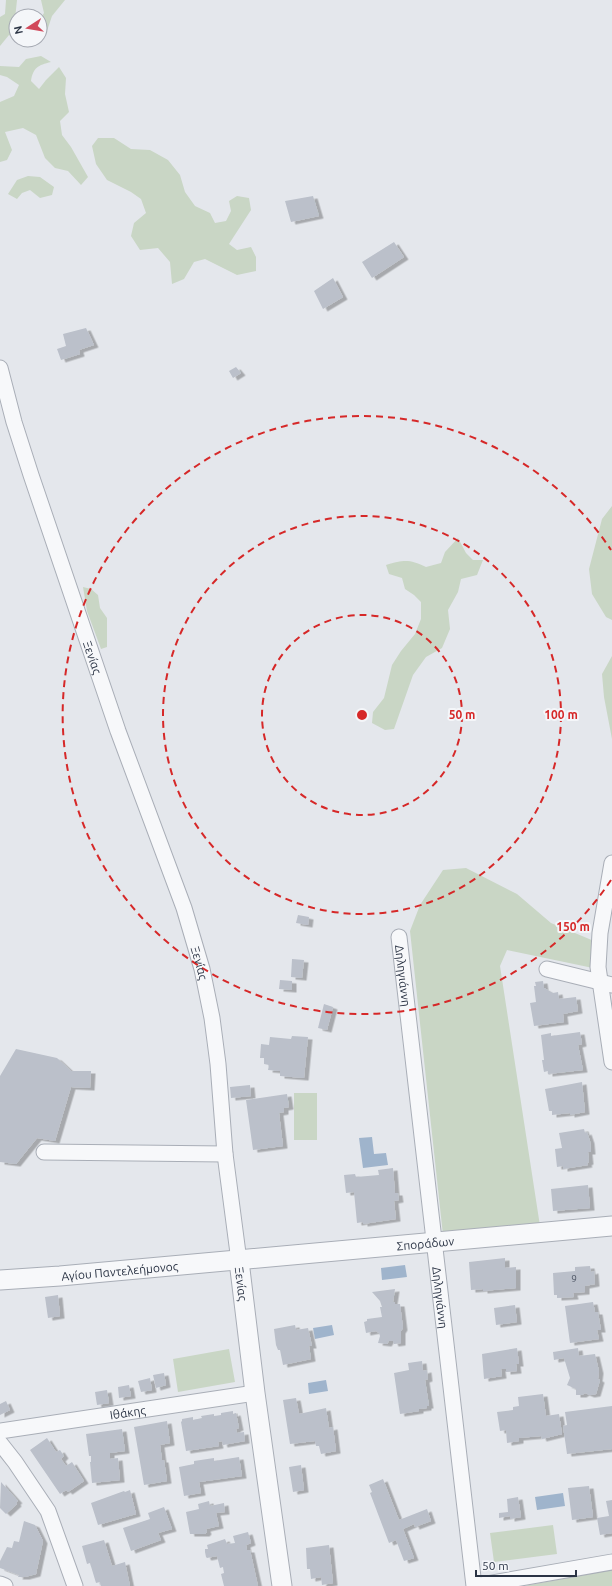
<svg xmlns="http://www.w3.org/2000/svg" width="612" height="1586" font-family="Ubuntu,sans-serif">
  <defs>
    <filter id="shadow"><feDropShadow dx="4.5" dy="2.5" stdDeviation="0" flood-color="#0004"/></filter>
  </defs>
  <rect width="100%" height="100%" fill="#e4e7ec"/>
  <path fill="#c9d6c5" d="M 6,0 L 17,0 L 15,19 L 16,40 L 29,40 L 18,42 L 9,35 L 0,46 L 0,17 L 5,14 Z
    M 41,0 L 65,0 L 52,16 L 47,31 L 40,36 L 40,19 L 44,13 Z
    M 41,56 L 51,62 C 38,65 33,68 31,81 L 39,89 L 46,80 L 59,67 L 66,78 L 65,94 L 69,112 L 60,121 L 62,135 L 71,147 L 88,177 L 81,185 L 68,171 L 55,168 L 45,158 L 36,135 L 23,128 L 5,132 L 12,150 L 7,160 L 0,162 L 0,102 L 14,96 L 19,85 L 7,77 L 0,75 L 0,66 L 19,67 L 26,59 Z
    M 98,138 L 114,138 L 131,149 L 150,150 L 168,160 L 180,175 L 185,192 L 195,206 L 210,213 L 215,223 L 226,221 L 231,211 L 229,201 L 237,196 L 249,198 L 251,210 L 229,244 L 237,250 L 251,247 L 256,257 L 256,271 L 237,275 L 205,259 L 194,262 L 184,279 L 172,284 L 170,262 L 158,248 L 140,250 L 131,236 L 134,223 L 146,213 L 141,199 L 131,192 L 107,180 L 96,164 L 92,146 Z
    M 28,176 L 40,177 L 54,187 L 52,195 L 40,198 L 30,190 L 22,193 L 17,199 L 8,194 L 17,180 Z
    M 612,506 L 612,620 L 606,617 L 592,594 L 589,569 L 602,519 Z
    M 458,538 L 466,553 L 473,560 L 483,560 L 477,575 L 461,579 L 458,592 L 448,610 L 450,629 L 442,648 L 426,657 L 413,675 L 394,729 L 385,730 L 372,723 L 373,712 L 384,698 L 392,665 L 401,651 L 415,634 L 421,619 L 421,602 L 414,595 L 405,589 L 402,578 L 389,574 L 386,565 C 404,560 409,559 426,567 L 441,563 L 445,552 Z
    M 83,587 L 91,589 L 98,595 L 100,608 L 107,618 L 107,647 L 101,649 L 87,611 Z
    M 612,656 L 612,739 L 604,697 L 602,674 Z
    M 466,868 L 517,894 L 551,923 L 594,941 L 593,968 L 507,950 L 500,966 L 540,1226 L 443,1235 L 410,931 L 420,905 L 443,870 Z
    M 294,1093 L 317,1093 L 317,1140 L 294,1140 Z
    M 229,1349 L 235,1382 L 178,1392 L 173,1359 Z
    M 553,1525 L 557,1554 L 494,1562 L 490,1533 Z
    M 612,1570 L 612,1586 L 525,1586 L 529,1585 Z"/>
  <path fill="#9fb4cc" d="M 372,1137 L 374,1154 L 386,1153 L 388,1165 L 363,1168 L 359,1138 Z
    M 405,1265 L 407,1277 L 382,1280 L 381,1268 Z
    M 332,1325 L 334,1335 L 315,1339 L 313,1328 Z
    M 326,1380 L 328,1391 L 309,1394 L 308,1383 Z
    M 563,1493 L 565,1506 L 537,1510 L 535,1497 Z"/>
  <path fill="#bbc0ca" filter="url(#shadow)" d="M 313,196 L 319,216 L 291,222 L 285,201 Z
    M 394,242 L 404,257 L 372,278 L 362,262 Z
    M 333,278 L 343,297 L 323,309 L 314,291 Z
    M 86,328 L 94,345 L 79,350 L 80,354 L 61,360 L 57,349 L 66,346 L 63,334 Z
    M 236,367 L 241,373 L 233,378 L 229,371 Z
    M 298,915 L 309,917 L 308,925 L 296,923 Z
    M 292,959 L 304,960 L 302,978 L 291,977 Z
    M 280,980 L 292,981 L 292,990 L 279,989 Z
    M 543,981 L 544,988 L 553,993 L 558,992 L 559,999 L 576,997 L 578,1011 L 563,1014 L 564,1022 L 534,1026 L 530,1003 L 536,1002 L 534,986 L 536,986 L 535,982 Z
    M 324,1004 L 333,1007 L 327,1030 L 318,1028 Z
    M 580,1032 L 582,1044 L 578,1045 L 583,1070 L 548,1074 L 548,1071 L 544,1072 L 542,1060 L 544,1060 L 541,1035 L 551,1033 L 551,1036 Z
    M 292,1036 L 308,1037 L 304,1078 L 280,1076 L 280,1071 L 268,1070 L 269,1065 L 264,1064 L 264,1058 L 260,1058 L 261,1044 L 269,1045 L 270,1037 L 291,1039 Z
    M 16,1049 L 57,1058 L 71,1071 L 91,1071 L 90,1088 L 71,1087 L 55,1141 L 37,1138 L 16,1164 L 0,1162 L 0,1076 Z
    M 582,1082 L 585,1112 L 570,1115 L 570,1113 L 552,1115 L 552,1111 L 549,1111 L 545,1089 Z
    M 250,1085 L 251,1096 L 231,1098 L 230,1087 Z
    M 287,1094 L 289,1107 L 284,1108 L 284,1112 L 279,1113 L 283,1146 L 253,1150 L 246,1100 Z
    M 584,1129 L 585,1133 L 587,1132 L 590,1141 L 591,1152 L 588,1152 L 589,1162 L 587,1163 L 588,1165 L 563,1169 L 563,1166 L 557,1167 L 555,1149 L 562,1148 L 559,1133 Z
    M 393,1168 L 395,1193 L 398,1193 L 399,1200 L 394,1201 L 396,1219 L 363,1224 L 363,1222 L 357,1223 L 354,1192 L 346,1193 L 344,1175 L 355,1174 L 356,1177 L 379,1175 L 378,1170 Z
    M 588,1185 L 590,1208 L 553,1211 L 551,1189 Z
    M 505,1258 L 505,1268 L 516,1267 L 516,1288 L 483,1291 L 483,1289 L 471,1290 L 469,1262 Z
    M 590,1266 L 591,1272 L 594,1271 L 595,1284 L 585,1286 L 585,1292 L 573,1293 L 574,1297 L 557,1298 L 557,1295 L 554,1295 L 553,1273 L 575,1271 L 575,1267 Z
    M 395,1289 L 393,1302 L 395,1302 L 395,1304 L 400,1304 L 403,1328 L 401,1331 L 401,1343 L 394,1344 L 393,1341 L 389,1341 L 387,1344 L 378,1343 L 380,1336 L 379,1333 L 376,1331 L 366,1333 L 364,1322 L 367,1321 L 367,1319 L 382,1317 L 380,1307 L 382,1307 L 380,1301 L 372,1292 Z
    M 58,1295 L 60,1316 L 48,1318 L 45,1297 Z
    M 593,1302 L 595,1312 L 598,1312 L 601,1330 L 597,1330 L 599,1339 L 570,1343 L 565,1306 Z
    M 515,1305 L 517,1322 L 496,1325 L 494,1308 Z
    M 295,1325 L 296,1330 L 308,1328 L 312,1346 L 309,1346 L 311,1359 L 283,1365 L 280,1350 L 278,1350 L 276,1345 L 274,1329 Z
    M 517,1348 L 519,1364 L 516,1364 L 517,1371 L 506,1372 L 506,1369 L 501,1369 L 502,1376 L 484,1379 L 482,1354 Z
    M 578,1348 L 579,1356 L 595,1354 L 599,1371 L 598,1379 L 600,1380 L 596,1394 L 590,1395 L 585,1393 L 582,1395 L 576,1395 L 576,1389 L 567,1385 L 570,1378 L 564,1358 L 554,1360 L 553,1352 Z
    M 422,1361 L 423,1371 L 427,1370 L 428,1379 L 425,1380 L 429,1406 L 427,1406 L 427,1408 L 419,1409 L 419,1411 L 400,1414 L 394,1373 L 409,1370 L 408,1363 Z
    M 164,1373 L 166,1385 L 156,1388 L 153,1375 Z
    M 150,1378 L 152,1390 L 141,1392 L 138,1381 Z
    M 129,1385 L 131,1396 L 119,1398 L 118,1387 Z
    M 107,1390 L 109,1403 L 97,1405 L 95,1392 Z
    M 543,1394 L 546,1416 L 559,1414 L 562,1434 L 542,1439 L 541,1436 L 519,1438 L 519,1441 L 507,1443 L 506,1430 L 500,1431 L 497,1412 L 513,1410 L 513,1407 L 519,1406 L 518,1397 Z
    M 296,1398 L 299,1414 L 326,1408 L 329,1428 L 333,1427 L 336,1451 L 321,1454 L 319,1446 L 316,1446 L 315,1441 L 290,1444 L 283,1400 Z
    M 6,1401 L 10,1410 L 0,1415 L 0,1404 Z
    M 612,1406 L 612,1449 L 567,1454 L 563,1426 L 567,1425 L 565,1412 Z
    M 233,1411 L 233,1414 L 236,1413 L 239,1428 L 236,1429 L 237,1433 L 244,1432 L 245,1441 L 223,1445 L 222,1441 L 218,1442 L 219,1446 L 186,1451 L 181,1422 L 182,1421 L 182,1419 L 193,1417 L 193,1420 L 202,1418 L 201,1416 L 214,1414 L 214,1416 L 221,1415 L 221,1413 Z
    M 167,1421 L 170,1443 L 160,1445 L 162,1460 L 164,1460 L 167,1481 L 144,1485 L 134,1427 Z
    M 122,1429 L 125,1451 L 110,1453 L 110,1459 L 118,1458 L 120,1480 L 92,1483 L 90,1462 L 91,1462 L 91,1456 L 89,1456 L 86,1434 Z
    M 47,1438 L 56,1452 L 60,1450 L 64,1456 L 61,1459 L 66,1466 L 72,1462 L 84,1481 L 68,1492 L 66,1490 L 60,1494 L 30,1450 Z
    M 239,1457 L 242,1476 L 199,1482 L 201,1493 L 184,1496 L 179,1467 L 194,1464 L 194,1461 L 214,1458 L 214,1461 Z
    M 301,1465 L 304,1490 L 293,1492 L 289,1467 Z
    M 383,1479 L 399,1520 L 427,1509 L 431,1521 L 415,1527 L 414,1524 L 403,1529 L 414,1558 L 404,1561 L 396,1540 L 389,1543 L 370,1493 L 372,1492 L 369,1485 Z
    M 1,1482 L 18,1501 L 16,1502 L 17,1504 L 6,1514 L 0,1508 Z
    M 589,1486 L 593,1517 L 572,1520 L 568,1488 Z
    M 130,1490 L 136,1514 L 98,1525 L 91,1503 L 124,1491 L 125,1492 Z
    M 518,1497 L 521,1517 L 510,1519 L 510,1516 L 499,1518 L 499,1513 L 508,1512 L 507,1499 Z
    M 612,1500 L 612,1533 L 600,1535 L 597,1518 L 609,1516 L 606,1501 Z
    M 209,1501 L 210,1506 L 224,1503 L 225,1512 L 216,1513 L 219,1526 L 206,1529 L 207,1532 L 205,1534 L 190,1534 L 186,1512 L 199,1509 L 198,1504 Z
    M 164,1507 L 172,1529 L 158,1533 L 161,1540 L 131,1551 L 123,1528 L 150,1519 L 148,1513 Z
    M 24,1521 L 35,1525 L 43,1541 L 36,1574 L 25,1577 L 18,1577 L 19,1575 L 0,1568 L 0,1561 L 7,1547 L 12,1548 L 14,1541 L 19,1542 Z
    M 248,1532 L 251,1543 L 246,1545 L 247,1550 L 250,1550 L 258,1586 L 224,1586 L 221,1574 L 224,1573 L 223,1567 L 220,1568 L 217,1556 L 207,1558 L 206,1557 L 205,1552 L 205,1549 L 208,1549 L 207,1545 L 225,1539 L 227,1544 L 235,1543 L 233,1536 Z
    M 104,1540 L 112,1566 L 125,1562 L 130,1586 L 101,1586 L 100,1582 L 96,1583 L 90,1563 L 87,1564 L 82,1546 Z
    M 329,1545 L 333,1583 L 322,1585 L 321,1577 L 311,1579 L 310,1569 L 307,1569 L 306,1548 Z"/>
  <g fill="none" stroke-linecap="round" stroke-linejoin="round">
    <g stroke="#a9aeb7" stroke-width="17">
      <g id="minor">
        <path id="s1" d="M 0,368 L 14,422 L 31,475 L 118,731 L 184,908 L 202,969 L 212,1018 L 218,1064 L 225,1154 L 239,1261"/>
        <path d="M 612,863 L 600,933 L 598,967 L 612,1062"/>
        <path id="s2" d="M 399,937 L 474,1586"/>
        <path d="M 547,969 L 612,985"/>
        <path d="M 44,1152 L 225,1154"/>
        <path id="s3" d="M 0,1431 L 255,1393"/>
        <path d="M 0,1443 L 15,1462 L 48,1511 L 75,1586"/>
        <path d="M 0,1584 L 5,1586"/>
        <path d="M 475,1586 L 612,1562"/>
      </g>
    </g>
    <g stroke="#a9aeb7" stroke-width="21">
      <g id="tertiary">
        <path id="s4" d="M 239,1261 L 255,1393 L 282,1586"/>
        <path id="s5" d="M 0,1280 L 60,1276 L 612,1226"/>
      </g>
    </g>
    <use href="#minor" stroke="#f7f8fa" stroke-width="15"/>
    <use href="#tertiary" stroke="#f7f8fa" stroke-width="19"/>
  </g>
  <g fill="none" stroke="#d62828" stroke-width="2" stroke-dasharray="7 5">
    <circle cx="362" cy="715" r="100"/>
    <circle cx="362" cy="715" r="199"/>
    <path d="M611 880A299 299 0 1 1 611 550"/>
  </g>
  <g text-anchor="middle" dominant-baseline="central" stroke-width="4" stroke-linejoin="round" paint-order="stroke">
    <g font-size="10" fill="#4f5766">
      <text x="574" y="1278">9</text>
    </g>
    <g font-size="12" fill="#2b3445" stroke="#f4f6f9">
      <text stroke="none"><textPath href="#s1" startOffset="304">Ξενίας</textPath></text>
      <text stroke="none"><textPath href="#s1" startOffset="628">Ξενίας</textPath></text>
      <text stroke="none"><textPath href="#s2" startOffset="39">Δηληγιάννη</textPath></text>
      <text stroke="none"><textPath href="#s5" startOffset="427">Σποράδων</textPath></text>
      <text stroke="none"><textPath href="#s5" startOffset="120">Αγίου Παντελεήμονος</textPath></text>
      <text stroke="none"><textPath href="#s4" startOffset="23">Ξενίας</textPath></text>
      <text stroke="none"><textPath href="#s2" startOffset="363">Δηληγιάννη</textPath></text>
      <text stroke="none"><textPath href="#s3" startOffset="129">Ιθάκης</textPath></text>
    </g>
  </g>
  <circle cx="362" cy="715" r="6" fill="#d62828" stroke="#f4f6f9" stroke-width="2"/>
  <g font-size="12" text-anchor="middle" font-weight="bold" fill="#d62828" stroke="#f4f6f9" stroke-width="4" stroke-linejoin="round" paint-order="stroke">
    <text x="462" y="719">50 m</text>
    <text x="561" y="719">100 m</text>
    <text x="573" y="931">150 m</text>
  </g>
  <g transform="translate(28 28) rotate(258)"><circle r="19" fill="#f4f6f9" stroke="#a4a8b1"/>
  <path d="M0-3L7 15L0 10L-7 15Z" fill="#d1495b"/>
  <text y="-6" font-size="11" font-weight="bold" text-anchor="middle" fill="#2b3445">N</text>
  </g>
  <path d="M476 1570v6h100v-6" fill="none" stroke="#2b3445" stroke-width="2"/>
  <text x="482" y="1570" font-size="12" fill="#2b3445" stroke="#f4f6f9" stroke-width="3" paint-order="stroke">50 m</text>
</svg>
